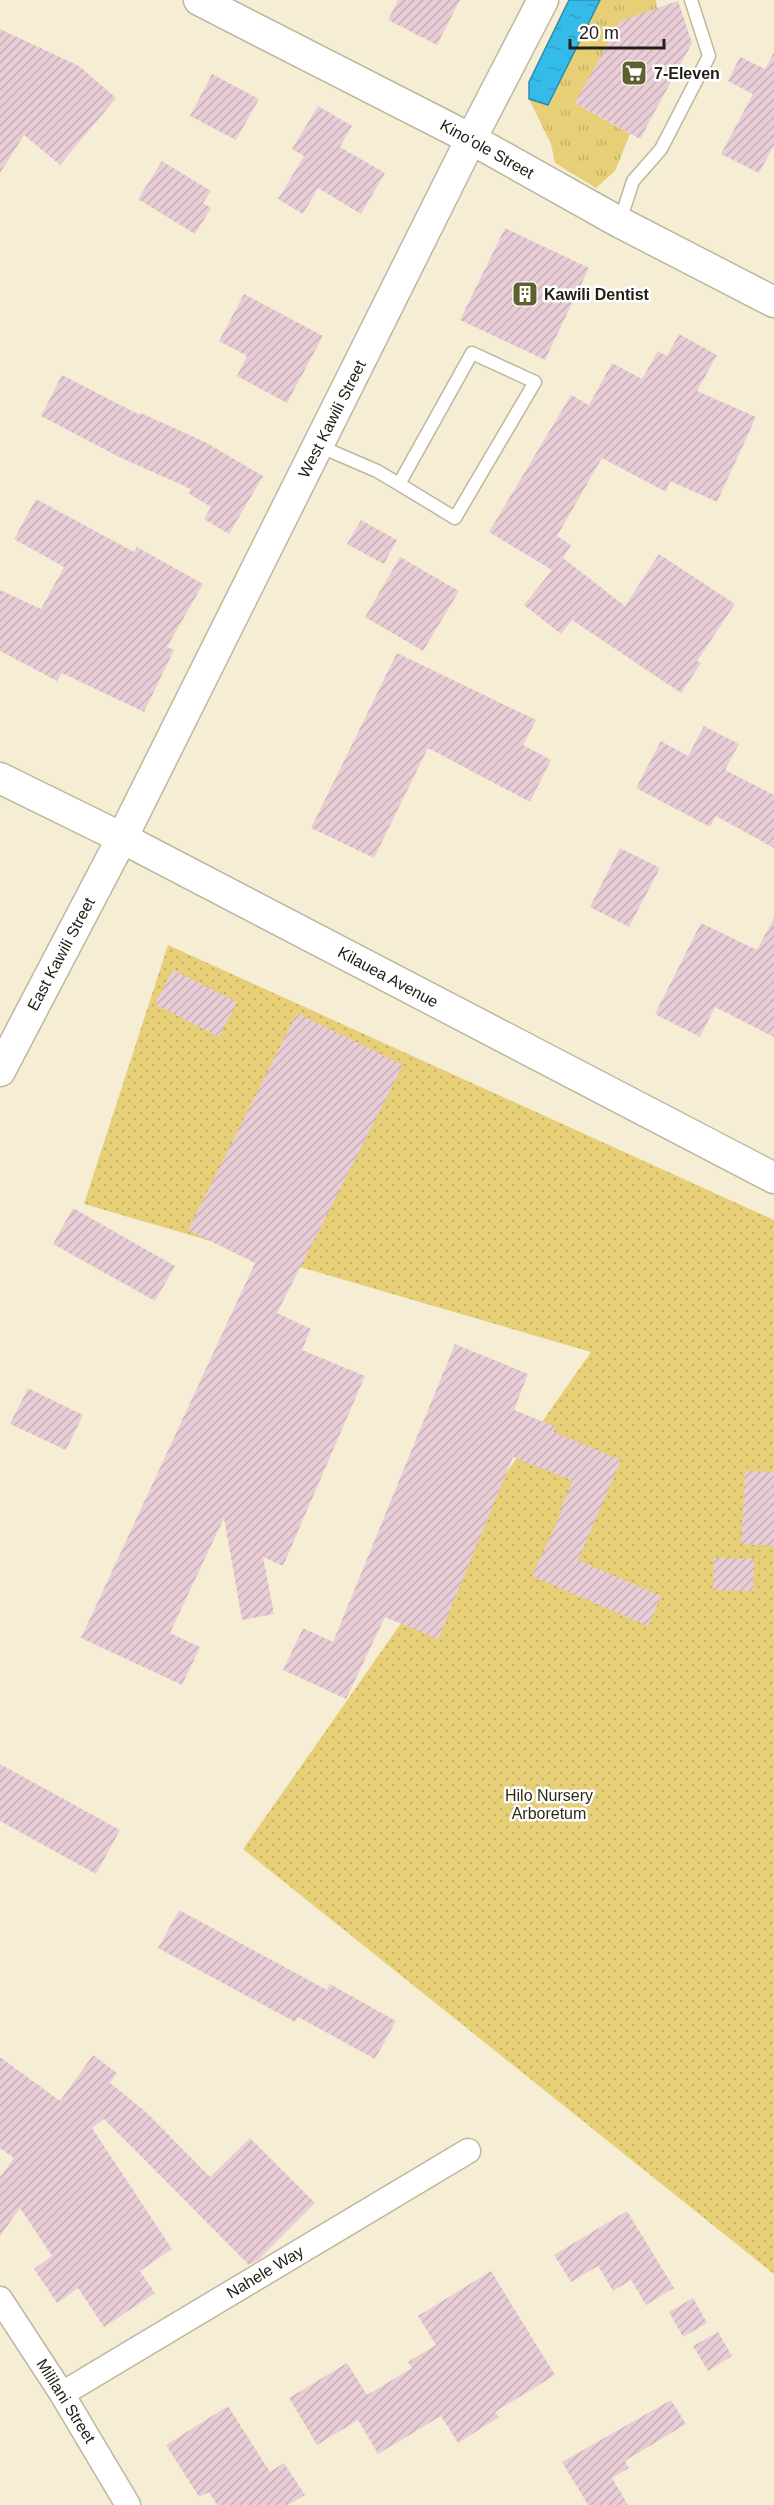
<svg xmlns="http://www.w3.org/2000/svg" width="774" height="2505" font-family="Arial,sans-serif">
  <defs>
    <pattern id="grass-tufts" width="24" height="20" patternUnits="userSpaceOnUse" patternTransform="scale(1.5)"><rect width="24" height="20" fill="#e7cf77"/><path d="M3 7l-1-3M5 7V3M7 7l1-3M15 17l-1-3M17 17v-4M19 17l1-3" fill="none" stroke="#c6b166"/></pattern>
    <pattern id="garden-dots" width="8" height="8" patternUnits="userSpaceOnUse" patternTransform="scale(1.5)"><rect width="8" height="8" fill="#e7cf77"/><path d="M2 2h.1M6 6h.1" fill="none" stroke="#c6b166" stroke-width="1.8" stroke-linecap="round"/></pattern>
    <pattern id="water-ripples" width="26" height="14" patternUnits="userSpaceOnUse" patternTransform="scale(1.5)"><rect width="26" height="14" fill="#35bbe9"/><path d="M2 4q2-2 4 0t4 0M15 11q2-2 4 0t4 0" fill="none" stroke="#2fa0c7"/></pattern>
    <pattern id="building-hatch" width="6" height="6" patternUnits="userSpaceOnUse" patternTransform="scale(1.5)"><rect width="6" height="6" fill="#e9cdd6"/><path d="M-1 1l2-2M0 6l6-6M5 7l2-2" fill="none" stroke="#c8b0b7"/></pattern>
  </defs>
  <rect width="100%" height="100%" fill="#f5eed4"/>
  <path fill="url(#grass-tufts)" d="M 600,0 L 656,0 L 657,8 L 575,103 L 630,134 L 615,171 L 596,188 L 555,163 L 551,144 L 529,99 L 549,105 Z"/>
  <path fill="url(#garden-dots)" d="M 168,945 L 774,1220 L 774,2274 L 243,1849 L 591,1352 L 84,1204 Z"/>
  <path fill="url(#water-ripples)" stroke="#2f8caa" stroke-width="1.5" d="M 569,0 L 600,0 L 548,105 L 529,99 L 529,82 Z"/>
  <path fill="url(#building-hatch)" d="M 398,0 L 460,0 L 437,45 L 388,20 Z
    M 678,1 L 692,43 L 640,139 L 575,103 L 620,21 Z
    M 0,29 L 79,66 L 116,98 L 60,165 L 24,135 L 0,173 Z
    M 774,52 L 774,145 L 759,173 L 721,154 L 753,94 L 728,81 L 740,57 L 765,69 Z
    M 212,74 L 259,99 L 236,140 L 190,116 Z
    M 318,106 L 352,126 L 340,147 L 385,173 L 361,214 L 318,188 L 303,214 L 278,199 L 304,156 L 292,149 Z
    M 162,161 L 211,191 L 203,203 L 211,208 L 195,234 L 138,199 Z
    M 505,228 L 589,268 L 545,360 L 460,320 Z
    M 244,294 L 323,336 L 287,403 L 237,376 L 247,356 L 219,341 Z
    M 679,334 L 717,355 L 697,391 L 756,417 L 717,502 L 670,481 L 666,492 L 602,458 L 557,536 L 571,545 L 563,558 L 625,606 L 659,554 L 735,604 L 697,661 L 701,663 L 681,693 L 572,620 L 561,634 L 524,605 L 552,570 L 489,532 L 571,395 L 589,405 L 612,363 L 642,379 L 658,351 L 667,356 Z
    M 62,375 L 140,415 L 141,413 L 207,443 L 263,476 L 229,534 L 204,519 L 211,507 L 188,493 L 191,489 L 121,458 L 41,416 Z
    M 36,499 L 134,552 L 137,547 L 203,584 L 167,647 L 174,650 L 144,712 L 62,673 L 57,681 L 0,651 L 0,590 L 41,609 L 64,567 L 14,539 Z
    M 361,520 L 397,540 L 384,564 L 347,544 Z
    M 400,557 L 459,591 L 423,651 L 365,617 Z
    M 397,653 L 536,720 L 523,745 L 551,760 L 530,802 L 428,748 L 374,858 L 311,828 Z
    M 704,726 L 739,744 L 725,770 L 774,795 L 774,848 L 716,816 L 710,827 L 636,788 L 661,741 L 688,756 Z
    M 620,848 L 660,868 L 629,927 L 590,907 Z
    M 774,918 L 774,1037 L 715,1007 L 700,1037 L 655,1014 L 701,923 L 757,950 Z
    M 173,970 L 237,1002 L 219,1037 L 155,1004 Z
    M 297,1013 L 403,1065 L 277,1313 L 311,1329 L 302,1350 L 365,1376 L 283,1566 L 263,1557 L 274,1614 L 242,1620 L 224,1518 L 170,1633 L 200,1647 L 182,1685 L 81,1638 L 255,1263 L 188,1230 Z
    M 73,1208 L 175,1266 L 155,1301 L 53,1244 Z
    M 455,1344 L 528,1374 L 514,1410 L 556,1427 L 554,1432 L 621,1460 L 578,1560 L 661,1596 L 648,1626 L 532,1576 L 562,1511 L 560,1510 L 573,1481 L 513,1457 L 438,1639 L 385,1617 L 346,1699 L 283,1670 L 303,1628 L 333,1642 Z
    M 28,1388 L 83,1415 L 66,1450 L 10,1424 Z
    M 745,1471 L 774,1472 L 774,1546 L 741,1544 Z
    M 714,1558 L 754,1559 L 753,1591 L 713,1590 Z
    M 0,1764 L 120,1830 L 96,1874 L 0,1821 Z
    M 179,1910 L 327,1990 L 330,1984 L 396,2021 L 375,2059 L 298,2017 L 295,2022 L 158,1948 Z
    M 93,2055 L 117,2073 L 110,2083 L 146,2112 L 210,2177 L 250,2138 L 315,2203 L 258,2260 L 249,2265 L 104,2119 L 92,2128 L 172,2249 L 140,2271 L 155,2293 L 104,2327 L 78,2288 L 57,2303 L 34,2269 L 52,2256 L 20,2208 L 0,2236 L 0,2177 L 14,2158 L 0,2148 L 0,2057 L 60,2101 Z
    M 627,2211 L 674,2288 L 646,2305 L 631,2280 L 613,2291 L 598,2266 L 571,2282 L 554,2255 Z
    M 491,2271 L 555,2375 L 495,2412 L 499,2417 L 458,2443 L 441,2416 L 378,2454 L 358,2420 L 317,2445 L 289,2398 L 347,2363 L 367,2395 L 412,2368 L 408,2362 L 436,2345 L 418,2316 Z
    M 693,2298 L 707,2323 L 683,2337 L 669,2312 Z
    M 718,2332 L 732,2356 L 708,2371 L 693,2346 Z
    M 671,2400 L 686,2424 L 625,2461 L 629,2468 L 612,2478 L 628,2505 L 588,2505 L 562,2462 Z
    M 228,2406 L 270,2472 L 284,2463 L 305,2495 L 288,2505 L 217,2505 L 209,2492 L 199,2497 L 166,2445 Z"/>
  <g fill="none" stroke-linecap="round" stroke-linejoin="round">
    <g stroke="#beb79f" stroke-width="15">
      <path id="service" d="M 620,221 L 633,181 L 661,149 L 709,56 L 691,0
        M 472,353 L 535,382 L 455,518 L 399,484 Z
        M 319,446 L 377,471 L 399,484"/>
    </g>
    <g stroke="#beb79f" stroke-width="27">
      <path id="minor" d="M 0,2299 L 62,2394 L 128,2505
        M 62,2394 L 468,2151"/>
    </g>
    <g stroke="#beb79f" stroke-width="33">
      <path id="tertiary" d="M 199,0 L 471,139 L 619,222 L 774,302
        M 0,778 L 122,838 L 774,1178
        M 0,1071 L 122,838 L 471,139 L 543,0"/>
    </g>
    <use href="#service" stroke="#fff" stroke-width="12"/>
    <use href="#minor" stroke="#fff" stroke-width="24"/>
    <use href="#tertiary" stroke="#fff" stroke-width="30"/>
  </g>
  <defs>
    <g id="supermarket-square" transform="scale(1.35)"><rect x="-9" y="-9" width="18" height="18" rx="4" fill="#5f602d" stroke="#fff"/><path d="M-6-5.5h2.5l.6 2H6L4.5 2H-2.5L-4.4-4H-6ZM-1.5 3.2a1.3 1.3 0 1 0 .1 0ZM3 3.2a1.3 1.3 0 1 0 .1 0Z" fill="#fff"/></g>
    <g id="building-square" transform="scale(1.35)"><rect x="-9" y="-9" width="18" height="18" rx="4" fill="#5f602d" stroke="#fff"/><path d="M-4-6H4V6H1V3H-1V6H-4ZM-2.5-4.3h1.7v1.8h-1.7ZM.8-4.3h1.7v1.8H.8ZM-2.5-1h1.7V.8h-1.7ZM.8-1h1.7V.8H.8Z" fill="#fff"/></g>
  </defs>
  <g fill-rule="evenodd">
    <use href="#supermarket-square" x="634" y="73"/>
    <use href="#building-square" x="525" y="294"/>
  </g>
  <g text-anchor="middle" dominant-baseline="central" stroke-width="5" stroke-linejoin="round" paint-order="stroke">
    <g font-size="16" font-weight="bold" fill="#222016" stroke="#fff" text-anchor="start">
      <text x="654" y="73">7-Eleven</text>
      <text x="544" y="294">Kawili Dentist</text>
    </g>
    <g font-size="16" fill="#222016" stroke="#fff">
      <text transform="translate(487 149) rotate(29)">Kinoʻole Street</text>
      <text transform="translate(332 419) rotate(-63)">West Kawili Street</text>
      <text transform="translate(61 954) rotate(-62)">East Kawili Street</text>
      <text transform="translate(388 977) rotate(28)">Kilauea Avenue</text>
      <text transform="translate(265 2272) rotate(-31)">Nahele Way</text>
      <text transform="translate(66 2401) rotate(58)">Mililani Street</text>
    </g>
    <g font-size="16" fill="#2f2a17" stroke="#fff">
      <text x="549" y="1795">Hilo Nursery<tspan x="549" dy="18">Arboretum</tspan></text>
    </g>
  </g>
  <path d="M570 39v9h94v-9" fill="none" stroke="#222016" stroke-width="3"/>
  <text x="579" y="39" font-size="18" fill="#222016" stroke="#ffffff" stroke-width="4.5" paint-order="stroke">20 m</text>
</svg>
